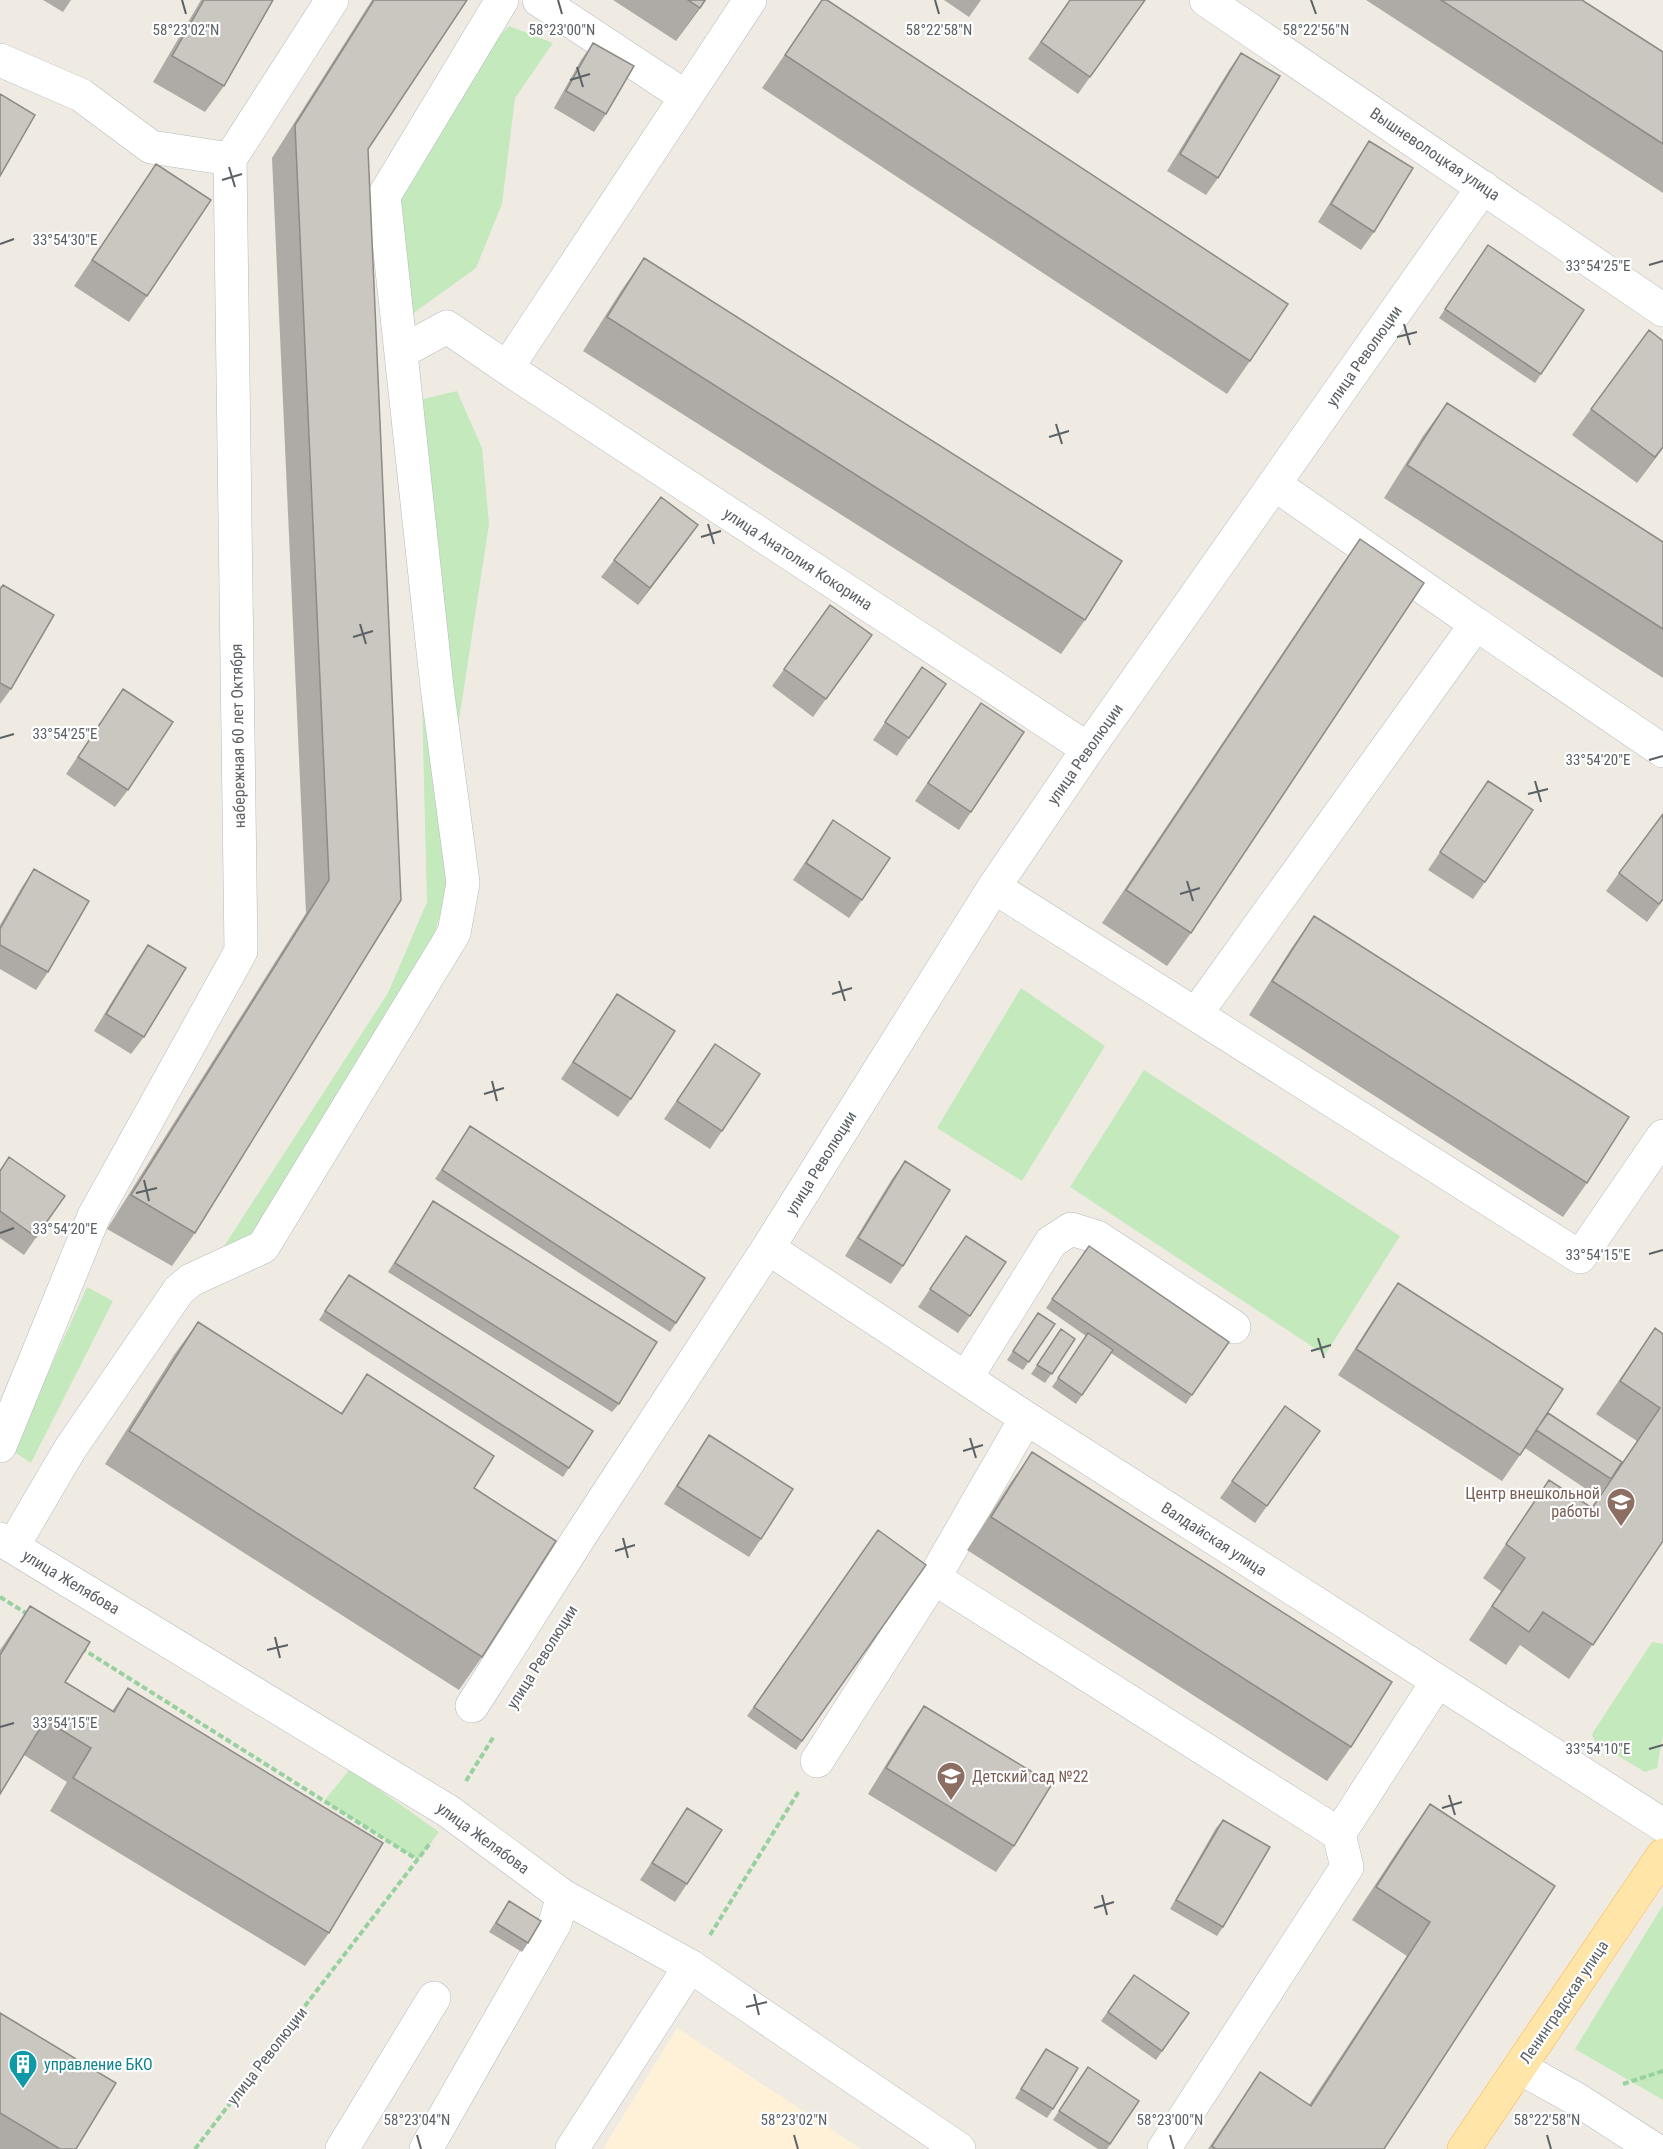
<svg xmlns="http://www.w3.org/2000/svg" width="1663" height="2149" font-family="'Roboto Condensed',sans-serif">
  <rect width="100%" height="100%" fill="#efebe3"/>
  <path fill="#fff1d8" d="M 677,2028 L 861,2149 L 603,2149 Z"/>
  <path fill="#c3e9bd" d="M 509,26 L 553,43 L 515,98 L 502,204 L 476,268 L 408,317 L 401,194 L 470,68 Z
    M 457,391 L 482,448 L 489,524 L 454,753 L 461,849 L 414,998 L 235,1268 L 219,1254 L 388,993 L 427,902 L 419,585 L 402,404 Z
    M 1021,988 L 1105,1046 L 1022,1181 L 937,1128 Z
    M 1144,1070 L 1400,1236 L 1325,1355 L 1070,1187 Z
    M 87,1287 L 113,1301 L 31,1463 L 13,1451 Z
    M 1652,1642 L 1663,1644 L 1663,1735 L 1657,1768 L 1645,1772 L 1595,1742 L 1592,1734 Z
    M 350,1769 L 439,1832 L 418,1860 L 324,1801 Z
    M 1663,1905 L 1663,2100 L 1575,2049 Z"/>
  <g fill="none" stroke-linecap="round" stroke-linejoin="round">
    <g stroke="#b6babf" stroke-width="34">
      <path id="minor" d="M 1206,0 L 1663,310
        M 0,60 L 81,95 L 151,147 L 230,159
        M 686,97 L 750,0
        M 401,352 L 447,327 L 507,368 L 686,97 L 539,0
        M 507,368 L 1088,749
        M 1274,484 L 1476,624
        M 994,887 L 1580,1257 L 1663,1136
        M 1196,1014 L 1476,624 L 1663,751
        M 768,1248 L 1026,1418 L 1663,1825
        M 966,1378 L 1051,1242 L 1071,1229 L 1097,1237 L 1234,1327
        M 0,1446 L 94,1216 L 241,951 L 230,159 L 332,0
        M 0,1539 L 448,1811 L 563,1896 L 690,1966 L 959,2149
        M 13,1546 L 70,1449 L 179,1290 L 191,1280 L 263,1247 L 454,933 L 463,883 L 437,687 L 384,196 L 502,0
        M 934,1578 L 1339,1834
        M 472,1706 L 584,1530 L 768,1248 L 994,887 L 1088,749 L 1483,187
        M 817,1761 L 934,1578 L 1026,1418
        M 1520,2068 L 1578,2100 L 1654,2149
        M 342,2149 L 434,1998
        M 426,2149 L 555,1923 L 563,1896
        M 572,2149 L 690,1966
        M 1164,2149 L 1347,1867 L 1339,1834 L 1437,1682"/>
    </g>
    <g stroke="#feb54e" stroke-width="34">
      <path id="major" d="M 1464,2149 L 1663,1855"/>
    </g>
    <path stroke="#98d0a0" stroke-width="4" stroke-dasharray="6 3" stroke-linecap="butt" d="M 0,1597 L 29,1615
      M 81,1648 L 418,1860
      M 466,1781 L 494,1736
      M 710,1935 L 799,1791
      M 1623,2084 L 1663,2071
      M 195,2149 L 431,1842"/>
    <use href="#minor" stroke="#fff" stroke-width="33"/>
    <use href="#major" stroke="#ffe5a8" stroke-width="33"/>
  </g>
  <path fill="#aeaaa5" d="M 43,0 L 71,0 L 63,12 Z
    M 201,0 L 273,0 L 224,86 L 205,112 L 153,82 Z
    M 372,0 L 467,0 L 368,149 L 401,900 L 195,1233 L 172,1266 L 107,1229 L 306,913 L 272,158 Z
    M 613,0 L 706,0 L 676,41 Z
    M 822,0 L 1250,361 L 1227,394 L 762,88 Z
    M 944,0 L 981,0 L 969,17 Z
    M 1070,0 L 1145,0 L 1078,94 L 1028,59 Z
    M 1366,0 L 1582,0 L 1663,52 L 1663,193 Z
    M 593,43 L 606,114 L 594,132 L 554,108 L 581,60 Z
    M 1241,53 L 1218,178 L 1206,195 L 1167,171 L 1229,70 Z
    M 1369,141 L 1374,232 L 1361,250 L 1318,222 L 1357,159 Z
    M 156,164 L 147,296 L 129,322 L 74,286 Z
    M 1488,245 L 1541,374 L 1535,383 L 1439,318 Z
    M 644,258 L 1085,620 L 1061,654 L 583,351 L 621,291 Z
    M 1663,341 L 1663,448 L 1637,483 L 1572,435 L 1591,409 Z
    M 1447,403 L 1663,542 L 1663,678 L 1384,498 L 1423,436 Z
    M 698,525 L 638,605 L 601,577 L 614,560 Z
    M 1360,539 L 1191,933 L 1167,966 L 1102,923 L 1336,573 Z
    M 0,588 L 11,689 L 0,704 Z
    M 830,605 L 872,635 L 813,717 L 772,686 Z
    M 922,667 L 909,738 L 897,756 L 873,740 Z
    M 123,689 L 128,790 L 115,807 L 66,774 Z
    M 981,703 L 971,812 L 959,830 L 915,801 Z
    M 1488,781 L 1485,882 L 1473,899 L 1428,870 Z
    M 833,820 L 862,900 L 849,918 L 793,880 Z
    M 34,869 L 48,972 L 36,990 L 0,969 L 0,925 L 22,887 Z
    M 1619,873 L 1663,900 L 1647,922 L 1606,891 Z
    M 1314,916 L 1587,1183 L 1563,1217 L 1249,1015 L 1291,949 Z
    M 148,945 L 144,1037 L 131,1054 L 94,1031 L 136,962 Z
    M 617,994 L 631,1099 L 618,1117 L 561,1079 Z
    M 715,1044 L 722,1131 L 710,1149 L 664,1119 Z
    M 470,1126 L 676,1323 L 670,1332 L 435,1179 Z
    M 905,1161 L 903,1266 L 891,1284 L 845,1256 L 892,1179 Z
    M 0,1171 L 65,1196 L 24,1255 L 0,1238 Z
    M 433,1201 L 619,1404 L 612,1412 L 388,1272 Z
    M 966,1236 L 970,1316 L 958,1333 L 918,1307 Z
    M 1089,1246 L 1192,1395 L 1186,1404 L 1111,1353 L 1076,1404 L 1052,1387 L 1086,1336 L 1046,1308 Z
    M 1398,1283 L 1548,1413 L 1611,1479 L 1598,1497 L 1525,1448 L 1502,1481 L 1338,1375 L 1380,1309 Z
    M 342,1284 L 569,1468 L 563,1477 L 319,1320 Z
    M 1038,1313 L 1055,1324 L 1023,1370 L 1007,1360 Z
    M 198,1322 L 341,1413 L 367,1374 L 482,1657 L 459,1690 L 105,1464 L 174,1355 Z
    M 1655,1328 L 1663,1334 L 1663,1541 L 1569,1679 L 1520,1645 L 1506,1665 L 1469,1640 L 1501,1591 L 1483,1578 L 1549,1480 L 1592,1508 L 1637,1441 L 1596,1414 Z
    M 1061,1329 L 1075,1339 L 1045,1383 L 1031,1374 Z
    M 1285,1406 L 1320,1431 L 1255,1523 L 1220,1498 Z
    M 709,1435 L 761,1539 L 749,1557 L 664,1504 Z
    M 1032,1452 L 1351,1747 L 1327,1781 L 967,1550 L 1009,1485 Z
    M 878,1530 L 926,1565 L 796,1750 L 747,1716 Z
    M 30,1606 L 65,1682 L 112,1711 L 128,1688 L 329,1933 L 305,1966 L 50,1811 L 67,1782 L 24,1755 L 0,1794 L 0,1650 Z
    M 924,1706 L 1014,1846 L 996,1872 L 868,1794 L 906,1732 Z
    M 1430,1804 L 1555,1886 L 1384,2149 L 1208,2149 L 1260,2072 L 1309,2105 L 1407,1956 L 1352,1920 L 1406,1838 Z
    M 687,1808 L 687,1884 L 675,1902 L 640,1880 L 675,1826 Z
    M 1223,1820 L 1223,1927 L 1217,1936 L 1170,1909 L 1216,1828 Z
    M 509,1901 L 528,1943 L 522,1952 L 489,1932 Z
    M 1134,1975 L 1189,2013 L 1156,2060 L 1101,2021 Z
    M 0,2013 L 76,2149 L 0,2149 Z
    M 1046,2049 L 1053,2109 L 1047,2118 L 1015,2098 Z
    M 1088,2067 L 1139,2101 L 1107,2149 L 1098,2149 L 1053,2120 Z"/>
  <path fill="#8d8b86" d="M 705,0 L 706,0 L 676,41 Z
    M 1663,447 L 1663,448 L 1637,483 Z
    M 698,525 L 686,542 L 638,605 L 650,588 Z"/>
  <path fill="#cac6c0" stroke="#8d8b86" stroke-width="1.5" d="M 204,0 L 273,0 L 224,86 L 172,56 Z
    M 374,0 L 467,0 L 368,149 L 401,900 L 195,1233 L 131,1195 L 329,880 L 295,125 Z
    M 688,0 L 705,0 L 700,8 Z
    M 822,0 L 827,0 L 1288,304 L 1250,361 L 785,55 Z
    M 1070,0 L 1145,0 L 1090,77 L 1041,42 Z
    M 1441,0 L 1582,0 L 1663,52 L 1663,144 Z
    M 593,43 L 634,66 L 606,114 L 566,91 Z
    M 1241,53 L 1280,76 L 1218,178 L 1180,154 Z
    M 0,94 L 35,115 L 0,176 Z
    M 1369,141 L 1413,168 L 1374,232 L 1331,204 Z
    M 156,164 L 211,200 L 147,296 L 92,260 Z
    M 1488,245 L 1584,310 L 1541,374 L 1445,309 Z
    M 644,258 L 1122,561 L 1085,620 L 607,317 Z
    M 1649,330 L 1663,341 L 1663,447 L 1655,457 L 1591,409 Z
    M 1447,403 L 1663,542 L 1663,629 L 1407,465 Z
    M 661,497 L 698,525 L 650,588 L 614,560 Z
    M 1360,539 L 1424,583 L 1191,933 L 1126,890 Z
    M 3,585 L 54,615 L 11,689 L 0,683 L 0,589 Z
    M 830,605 L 872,635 L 826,699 L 784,669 Z
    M 922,667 L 946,684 L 909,738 L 885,722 Z
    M 123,689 L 173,722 L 128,790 L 78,757 Z
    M 981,703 L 1024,732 L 971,812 L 928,783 Z
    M 1488,781 L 1533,810 L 1485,882 L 1440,852 Z
    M 1663,814 L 1663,899 L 1659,904 L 1619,873 Z
    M 833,820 L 890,858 L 862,900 L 806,863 Z
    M 34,869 L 89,901 L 48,972 L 0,945 L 0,929 Z
    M 1314,916 L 1629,1117 L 1587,1183 L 1272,981 Z
    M 148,945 L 186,968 L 144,1037 L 106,1014 Z
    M 617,994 L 675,1031 L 631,1099 L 573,1062 Z
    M 715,1044 L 760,1074 L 722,1131 L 677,1101 Z
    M 470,1126 L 705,1278 L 676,1323 L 442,1170 Z
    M 9,1157 L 65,1196 L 36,1237 L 0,1211 L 0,1171 Z
    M 905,1161 L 950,1190 L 903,1266 L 858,1238 Z
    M 433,1201 L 657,1342 L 619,1404 L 395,1263 Z
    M 966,1236 L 1006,1262 L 970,1316 L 930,1289 Z
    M 1089,1246 L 1229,1342 L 1192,1395 L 1052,1299 Z
    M 349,1275 L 593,1431 L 569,1468 L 325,1311 Z
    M 1398,1283 L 1563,1389 L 1520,1455 L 1356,1349 Z
    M 1038,1313 L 1055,1324 L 1029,1362 L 1013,1351 Z
    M 198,1322 L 342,1414 L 367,1374 L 494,1456 L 474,1488 L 556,1541 L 482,1657 L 129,1431 Z
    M 1655,1328 L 1663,1334 L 1663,1541 L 1593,1645 L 1543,1612 L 1529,1632 L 1492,1606 L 1525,1558 L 1506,1544 L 1549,1480 L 1592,1508 L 1660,1408 L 1620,1381 Z
    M 1061,1329 L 1075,1339 L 1052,1374 L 1037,1365 Z
    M 1088,1333 L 1113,1350 L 1082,1395 L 1058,1378 Z
    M 1285,1406 L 1320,1431 L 1267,1506 L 1232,1481 Z
    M 1548,1413 L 1622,1462 L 1611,1479 L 1536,1430 Z
    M 709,1435 L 793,1489 L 761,1539 L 677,1486 Z
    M 1032,1452 L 1392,1682 L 1351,1747 L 991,1517 Z
    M 878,1530 L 926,1565 L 802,1741 L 754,1707 Z
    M 30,1606 L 90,1642 L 65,1682 L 114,1712 L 128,1688 L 383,1843 L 329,1933 L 73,1778 L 91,1748 L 45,1720 L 0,1794 L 0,1655 Z
    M 924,1706 L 1052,1784 L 1014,1846 L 886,1768 Z
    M 1430,1804 L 1555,1886 L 1384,2149 L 1216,2149 L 1212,2146 L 1260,2072 L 1311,2106 L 1430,1922 L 1376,1887 Z
    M 687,1808 L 722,1830 L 687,1884 L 652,1863 Z
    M 1223,1820 L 1270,1847 L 1223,1927 L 1176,1900 Z
    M 509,1901 L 541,1921 L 528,1943 L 496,1923 Z
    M 1134,1975 L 1189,2013 L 1162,2051 L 1108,2012 Z
    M 0,2013 L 116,2083 L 76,2149 L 60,2149 L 0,2113 Z
    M 1046,2049 L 1078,2068 L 1053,2109 L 1021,2089 Z
    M 1088,2067 L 1139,2101 L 1110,2144 L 1059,2111 Z"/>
  <path fill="none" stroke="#5b6165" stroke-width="2" d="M 182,0 L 186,14M 558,0 L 562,14M 935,0 L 939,14M 1311,0 L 1316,14M 577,67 L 583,87M 570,80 L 590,74M 229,167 L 235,187M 222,180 L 242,174M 0,244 L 14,239M 1649,265 L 1663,261M 1404,324 L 1410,345M 1397,337 L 1417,332M 1056,424 L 1062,444M 1049,437 L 1069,431M 708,524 L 714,544M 701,537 L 721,531M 360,624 L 366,644M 353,637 L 373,631M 0,738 L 14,734M 1649,760 L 1663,756M 1535,781 L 1541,802M 1528,794 L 1548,789M 1187,881 L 1193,901M 1180,894 L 1200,888M 839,981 L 845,1001M 832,994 L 852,988M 492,1081 L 497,1101M 484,1094 L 504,1088M 144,1180 L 149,1201M 136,1193 L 157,1188M 0,1233 L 14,1228M 1649,1254 L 1663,1250M 1318,1338 L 1324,1358M 1311,1351 L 1331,1345M 970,1438 L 976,1458M 963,1451 L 983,1445M 623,1538 L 628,1558M 615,1551 L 635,1545M 275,1637 L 280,1658M 267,1650 L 288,1645M 0,1727 L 14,1723M 1649,1749 L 1663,1745M 1449,1795 L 1455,1815M 1442,1808 L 1462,1802M 1102,1895 L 1107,1915M 1094,1908 L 1114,1902M 754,1994 L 759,2015M 746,2007 L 767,2002M 417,2135 L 421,2149M 794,2135 L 798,2149M 1170,2135 L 1174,2149M 1547,2135 L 1551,2149"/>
  <defs>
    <g id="school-pin" transform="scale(1.5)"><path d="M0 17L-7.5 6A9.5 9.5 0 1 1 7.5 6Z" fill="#8d6e63" stroke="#fff"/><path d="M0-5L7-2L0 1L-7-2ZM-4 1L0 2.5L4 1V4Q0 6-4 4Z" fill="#fff"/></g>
    <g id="building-pin" transform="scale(1.5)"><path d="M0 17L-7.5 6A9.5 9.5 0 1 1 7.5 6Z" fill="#0f9aa8" stroke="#fff"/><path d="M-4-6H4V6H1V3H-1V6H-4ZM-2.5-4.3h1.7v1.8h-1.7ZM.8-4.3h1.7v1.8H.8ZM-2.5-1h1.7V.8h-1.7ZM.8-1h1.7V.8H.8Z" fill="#fff"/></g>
  </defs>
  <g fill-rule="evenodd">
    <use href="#school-pin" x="1621" y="1502"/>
    <use href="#school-pin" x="951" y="1776"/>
    <use href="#building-pin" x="23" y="2064"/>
  </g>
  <g text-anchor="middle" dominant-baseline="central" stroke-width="4.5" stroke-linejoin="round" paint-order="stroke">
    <g font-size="16" fill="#5b6165" stroke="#fff">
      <text transform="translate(1435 154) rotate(34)">Вышневолоцкая улица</text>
      <text transform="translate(1364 356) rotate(-55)">улица Революции</text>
      <text transform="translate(798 559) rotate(33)">улица Анатолия Кокорина</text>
      <text transform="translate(238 736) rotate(-91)">набережная 60 лет Октября</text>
      <text transform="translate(1085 754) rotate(-55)">улица Революции</text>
      <text transform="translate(821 1163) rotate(-58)">улица Революции</text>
      <text transform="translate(1214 1539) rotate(33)">Валдайская улица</text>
      <text transform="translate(71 1582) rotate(31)">улица Желябова</text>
      <text transform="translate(542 1657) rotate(-58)">улица Революции</text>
      <text transform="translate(483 1838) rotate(36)">улица Желябова</text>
      <text transform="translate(1564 2002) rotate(-56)">Ленинградская улица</text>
      <text transform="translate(267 2056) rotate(-52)">улица Революции</text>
    </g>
    <g font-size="16" fill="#785e54" stroke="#fff" text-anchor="end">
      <text x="1600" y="1493">Центр внешкольной<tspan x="1600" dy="18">работы</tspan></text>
      <text x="972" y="1776" text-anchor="start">Детский сад №22</text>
    </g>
    <g font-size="16" fill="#0d838f" stroke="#fff" text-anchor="start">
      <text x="44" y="2064">управление БКО</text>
    </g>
  </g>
  <g font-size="15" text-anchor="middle" fill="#5b6165" stroke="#fff" stroke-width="4.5" stroke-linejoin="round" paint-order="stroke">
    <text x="186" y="35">58°23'02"N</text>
    <text x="562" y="35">58°23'00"N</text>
    <text x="939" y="35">58°22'58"N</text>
    <text x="1316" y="35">58°22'56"N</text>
    <text x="65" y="245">33°54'30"E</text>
    <text x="1598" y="271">33°54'25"E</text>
    <text x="65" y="739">33°54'25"E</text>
    <text x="1598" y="765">33°54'20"E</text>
    <text x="65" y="1234">33°54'20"E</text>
    <text x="1598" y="1260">33°54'15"E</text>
    <text x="65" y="1728">33°54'15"E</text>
    <text x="1598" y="1754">33°54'10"E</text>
    <text x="417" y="2125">58°23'04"N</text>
    <text x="794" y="2125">58°23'02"N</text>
    <text x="1170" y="2125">58°23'00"N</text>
    <text x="1547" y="2125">58°22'58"N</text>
  </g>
</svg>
